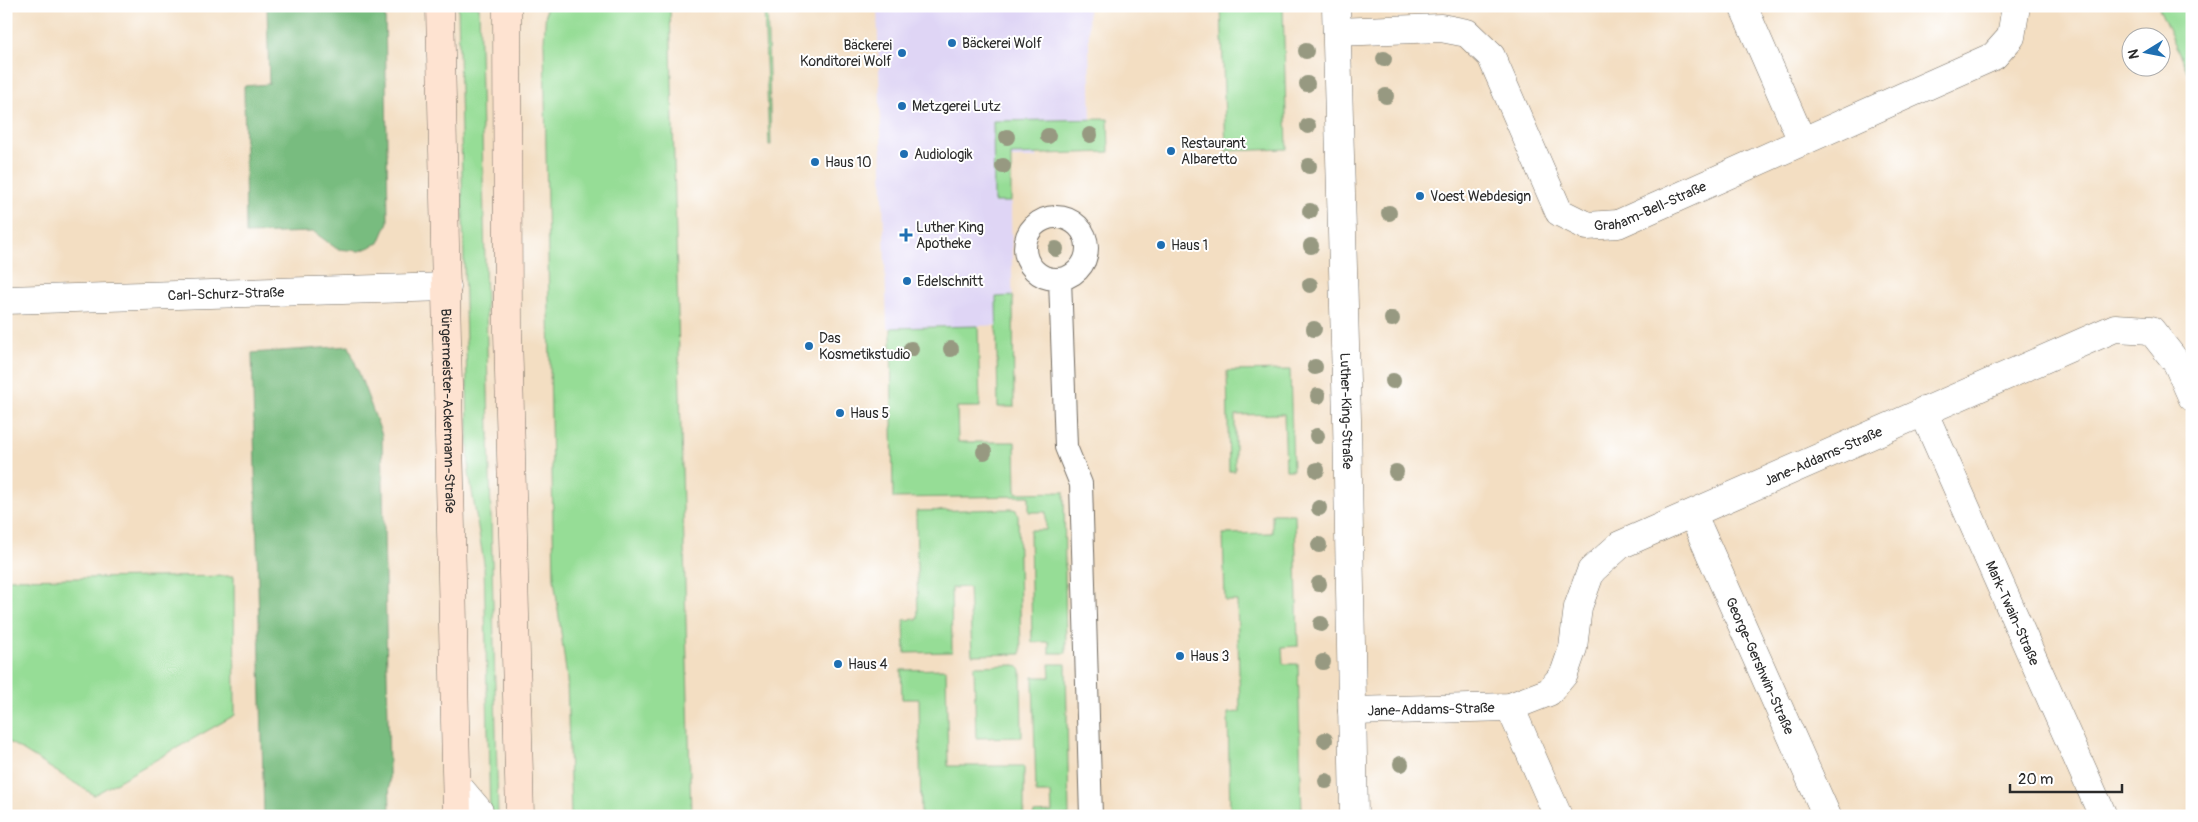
<svg xmlns="http://www.w3.org/2000/svg" width="2198" height="822" font-family="Pangolin,sans-serif">
  <rect width="100%" height="100%" fill="#fff"/>
  <filter id="ink" filterUnits="userSpaceOnUse"><feTurbulence type="fractalNoise" baseFrequency=".02" numOctaves="2"/><feDisplacementMap in="SourceGraphic" scale="10" xChannelSelector="R" yChannelSelector="G"/><feConvolveMatrix kernelMatrix="1 2 1 2 8 2 1 2 1" color-interpolation-filters="sRGB"/></filter>
  <filter id="wash" filterUnits="userSpaceOnUse"><feTurbulence type="fractalNoise" baseFrequency=".0096" numOctaves="4" result="noise"/><feDisplacementMap in="SourceGraphic" scale="20" xChannelSelector="R" yChannelSelector="G"/><feGaussianBlur stdDeviation="1.12" result="paint"/><feColorMatrix in="noise" values="0 0 0 0 0 0 0 0 0 0 0 0 0 0 0 0 0 1.4 0 .05"/><feComposite in="paint" operator="in"/></filter>
  <g filter="url(#wash)">
    <rect width="100%" height="100%" fill="#f3dec2"/>
    <path fill="#dfd5f5" d="M 877,6 L 1088,6 L 1091,123 L 1037,125 L 1037,158 L 1010,158 L 1013,325 L 887,328 Z"/>
    <path fill="#96dd96" stroke="#608460" d="M 458,6 L 479,6 L 498,816 L 490,816 L 484,563 L 469,473 Z
      M 546,6 L 673,6 L 670,7 L 691,816 L 571,816 L 567,679 L 554,578 L 544,42 Z
      M 764,6 L 767,6 L 771,145 L 769,145 Z
      M 1221,6 L 1283,6 L 1287,149 L 1226,151 Z
      M 2158,6 L 2192,6 L 2192,82 Z
      M 1108,119 L 1109,152 L 1011,155 L 1011,202 L 994,202 L 993,121 Z
      M 1013,296 L 1014,407 L 998,407 L 996,297 Z
      M 978,326 L 980,407 L 957,407 L 958,442 L 1015,442 L 1016,493 L 1064,492 L 1066,653 L 1049,653 L 1049,642 L 1032,642 L 1030,530 L 1046,530 L 1046,512 L 1029,512 L 1029,496 L 893,498 L 891,328 Z
      M 1290,370 L 1293,470 L 1286,470 L 1284,414 L 1235,415 L 1235,471 L 1229,471 L 1227,371 Z
      M 1013,509 L 1016,510 L 1018,515 L 1021,654 L 972,655 L 969,587 L 951,588 L 952,652 L 905,653 L 904,620 L 918,619 L 916,511 Z
      M 1272,514 L 1295,514 L 1298,646 L 1282,647 L 1283,664 L 1298,664 L 1302,816 L 1230,816 L 1228,713 L 1240,712 L 1237,601 L 1225,601 L 1223,534 L 1272,533 Z
      M 234,576 L 235,715 L 94,795 L 6,740 L 6,579 Z
      M 1049,664 L 1066,664 L 1069,816 L 1033,816 L 1034,813 L 1052,812 L 1051,793 L 1036,793 L 1033,677 L 1050,677 Z
      M 1016,665 L 1021,670 L 1022,737 L 976,738 L 974,666 Z
      M 946,669 L 948,766 L 1024,766 L 1024,816 L 921,816 L 919,699 L 902,699 L 901,670 Z"/>
    <path fill="#78bc7f" stroke="#527455" d="M 267,6 L 385,6 L 388,222 L 379,243 L 360,251 L 337,249 L 314,232 L 246,234 L 244,86 L 269,84 Z
      M 349,346 L 382,435 L 390,816 L 264,816 L 252,353 Z"/>
  </g>
  <g filter="url(#ink)">
    <g fill="none" stroke-linecap="round" stroke-linejoin="round">
      <g stroke="#716a60" stroke-width="24">
        <path id="lane" d="M1025 248a31 31 0 1 1 62 0a31 31 0 1 1-62 0Z
          M 1060,279 L 1066,447 L 1081,484 L 1091,816"/>
      </g>
      <g stroke="#716a60" stroke-width="29">
        <g id="street">
          <path id="s1" d="M 1336,6 L 1347,419 L 1354,816"/>
          <path d="M 1743,6 L 1802,141"/>
          <path id="s2" d="M 1337,32 L 1441,28 L 1467,33 L 1491,56 L 1559,212 L 1587,226 L 1618,224 L 1994,56 L 2011,37 L 2016,6"/>
          <path id="s3" d="M 6,300 L 447,287"/>
          <path id="s4" d="M 1923,411 L 2103,816"/>
          <path id="s5" d="M 1693,515 L 1827,816"/>
          <path d="M 1510,707 L 1558,816"/>
          <path id="s6" d="M 1352,711 L 1510,707 L 1549,692 L 1564,674 L 1573,648 L 1578,607 L 1591,571 L 1620,545 L 2115,328 L 2151,330 L 2177,363 L 2192,397"/>
          <path d="M 457,785 L 479,811 L 479,816"/>
        </g>
      </g>
      <g stroke="#716a60" stroke-width="29">
        <g id="secondary">
          <path id="s7" d="M 440,6 L 457,816"/>
          <path d="M 507,6 L 508,332 L 520,816"/>
        </g>
      </g>
      <use href="#lane" stroke="#fff" stroke-width="22"/>
      <use href="#street" stroke="#fff" stroke-width="28"/>
      <use href="#secondary" stroke="#fee3d1" stroke-width="28"/>
    </g>
    <g fill="#979981">
      <circle cx="1306" cy="51" r="8"/>
      <circle cx="1384" cy="59" r="8"/>
      <circle cx="1307" cy="84" r="8"/>
      <circle cx="1386" cy="96" r="8"/>
      <circle cx="1308" cy="126" r="8"/>
      <circle cx="1090" cy="135" r="8"/>
      <circle cx="1048" cy="136" r="8"/>
      <circle cx="1007" cy="137" r="8"/>
      <circle cx="1003" cy="166" r="8"/>
      <circle cx="1309" cy="166" r="8"/>
      <circle cx="1310" cy="211" r="8"/>
      <circle cx="1389" cy="213" r="8"/>
      <circle cx="1311" cy="246" r="8"/>
      <circle cx="1056" cy="249" r="8"/>
      <circle cx="1310" cy="285" r="8"/>
      <circle cx="1392" cy="319" r="8"/>
      <circle cx="1314" cy="329" r="8"/>
      <circle cx="911" cy="349" r="8"/>
      <circle cx="951" cy="349" r="8"/>
      <circle cx="1315" cy="367" r="8"/>
      <circle cx="1393" cy="381" r="8"/>
      <circle cx="1318" cy="396" r="8"/>
      <circle cx="1317" cy="436" r="8"/>
      <circle cx="984" cy="452" r="8"/>
      <circle cx="1317" cy="470" r="8"/>
      <circle cx="1396" cy="472" r="8"/>
      <circle cx="1319" cy="508" r="8"/>
      <circle cx="1319" cy="545" r="8"/>
      <circle cx="1319" cy="584" r="8"/>
      <circle cx="1321" cy="624" r="8"/>
      <circle cx="1323" cy="662" r="8"/>
      <circle cx="1325" cy="740" r="8"/>
      <circle cx="1401" cy="764" r="8"/>
      <circle cx="1326" cy="781" r="8"/>
    </g>
  </g>
  <g fill="#1f6fb2" stroke="#fff" stroke-width="2">
    <circle cx="952" cy="43" r="5"/>
    <circle cx="902" cy="53" r="5"/>
    <circle cx="902" cy="106" r="5"/>
    <circle cx="1171" cy="151" r="5"/>
    <circle cx="904" cy="154" r="5"/>
    <circle cx="815" cy="162" r="5"/>
    <circle cx="1420" cy="196" r="5"/>
    <path d="M903.5 227.5h5v5h5v5h-5v5h-5v-5h-5v-5h5z"/>
    <circle cx="1161" cy="245" r="5"/>
    <circle cx="907" cy="281" r="5"/>
    <circle cx="809" cy="346" r="5"/>
    <circle cx="840" cy="413" r="5"/>
    <circle cx="1180" cy="656" r="5"/>
    <circle cx="838" cy="664" r="5"/>
  </g>
  <g text-anchor="middle" dominant-baseline="central" stroke-width="4" stroke-linejoin="round" paint-order="stroke">
    <g font-size="14" fill="#2b2b2b" stroke="#fff" text-anchor="start">
      <text x="962" y="43">Bäckerei Wolf</text>
      <text x="892" y="45" text-anchor="end">Bäckerei<tspan x="892" dy="16">Konditorei Wolf</tspan></text>
      <text x="912" y="106">Metzgerei Lutz</text>
      <text x="1181" y="143">Restaurant<tspan x="1181" dy="16">Albaretto</tspan></text>
      <text x="914" y="154">Audiologik</text>
      <text x="825" y="162">Haus 10</text>
      <text x="1430" y="196">Voest Webdesign</text>
      <text x="916" y="227">Luther King<tspan x="916" dy="16">Apotheke</tspan></text>
      <text x="1171" y="245">Haus 1</text>
      <text x="917" y="281">Edelschnitt</text>
      <text x="819" y="338">Das<tspan x="819" dy="16">Kosmetikstudio</tspan></text>
      <text x="850" y="413">Haus 5</text>
      <text x="1190" y="656">Haus 3</text>
      <text x="848" y="664">Haus 4</text>
    </g>
    <g font-size="14" fill="#2b2b2b" stroke="#fff">
      <text stroke="none"><textPath href="#s2" startOffset="432">Graham-Bell-Straße</textPath></text>
      <text stroke="none"><textPath href="#s3" startOffset="220">Carl-Schurz-Straße</textPath></text>
      <text stroke="none"><textPath href="#s7" startOffset="405">Bürgermeister-Ackermann-Straße</textPath></text>
      <text stroke="none"><textPath href="#s1" startOffset="405">Luther-King-Straße</textPath></text>
      <text stroke="none"><textPath href="#s6" startOffset="591">Jane-Addams-Straße</textPath></text>
      <text stroke="none"><textPath href="#s4" startOffset="221">Mark-Twain-Straße</textPath></text>
      <text stroke="none"><textPath href="#s5" startOffset="165">George-Gershwin-Straße</textPath></text>
      <text stroke="none"><textPath href="#s6" startOffset="79">Jane-Addams-Straße</textPath></text>
    </g>
  </g>
  <rect width="2198" height="822" fill="none" stroke="#fff" stroke-width="25"/>
  <g transform="translate(2146 52) rotate(260)"><circle r="24" fill="#ffffff" stroke="#aaaaaa"/>
  <path d="M0-4L9 19L0 12L-9 19Z" fill="#1f6fb2"/>
  <text y="-8" font-size="14" font-weight="bold" text-anchor="middle" fill="#2b2b2b">N</text>
  </g>
  <path d="M2010 784v8h112v-8" fill="none" stroke="#2b2b2b" stroke-width="2.5"/>
  <text x="2018" y="784" font-size="15" fill="#2b2b2b" stroke="#ffffff" stroke-width="4" paint-order="stroke">20 m</text>
</svg>
